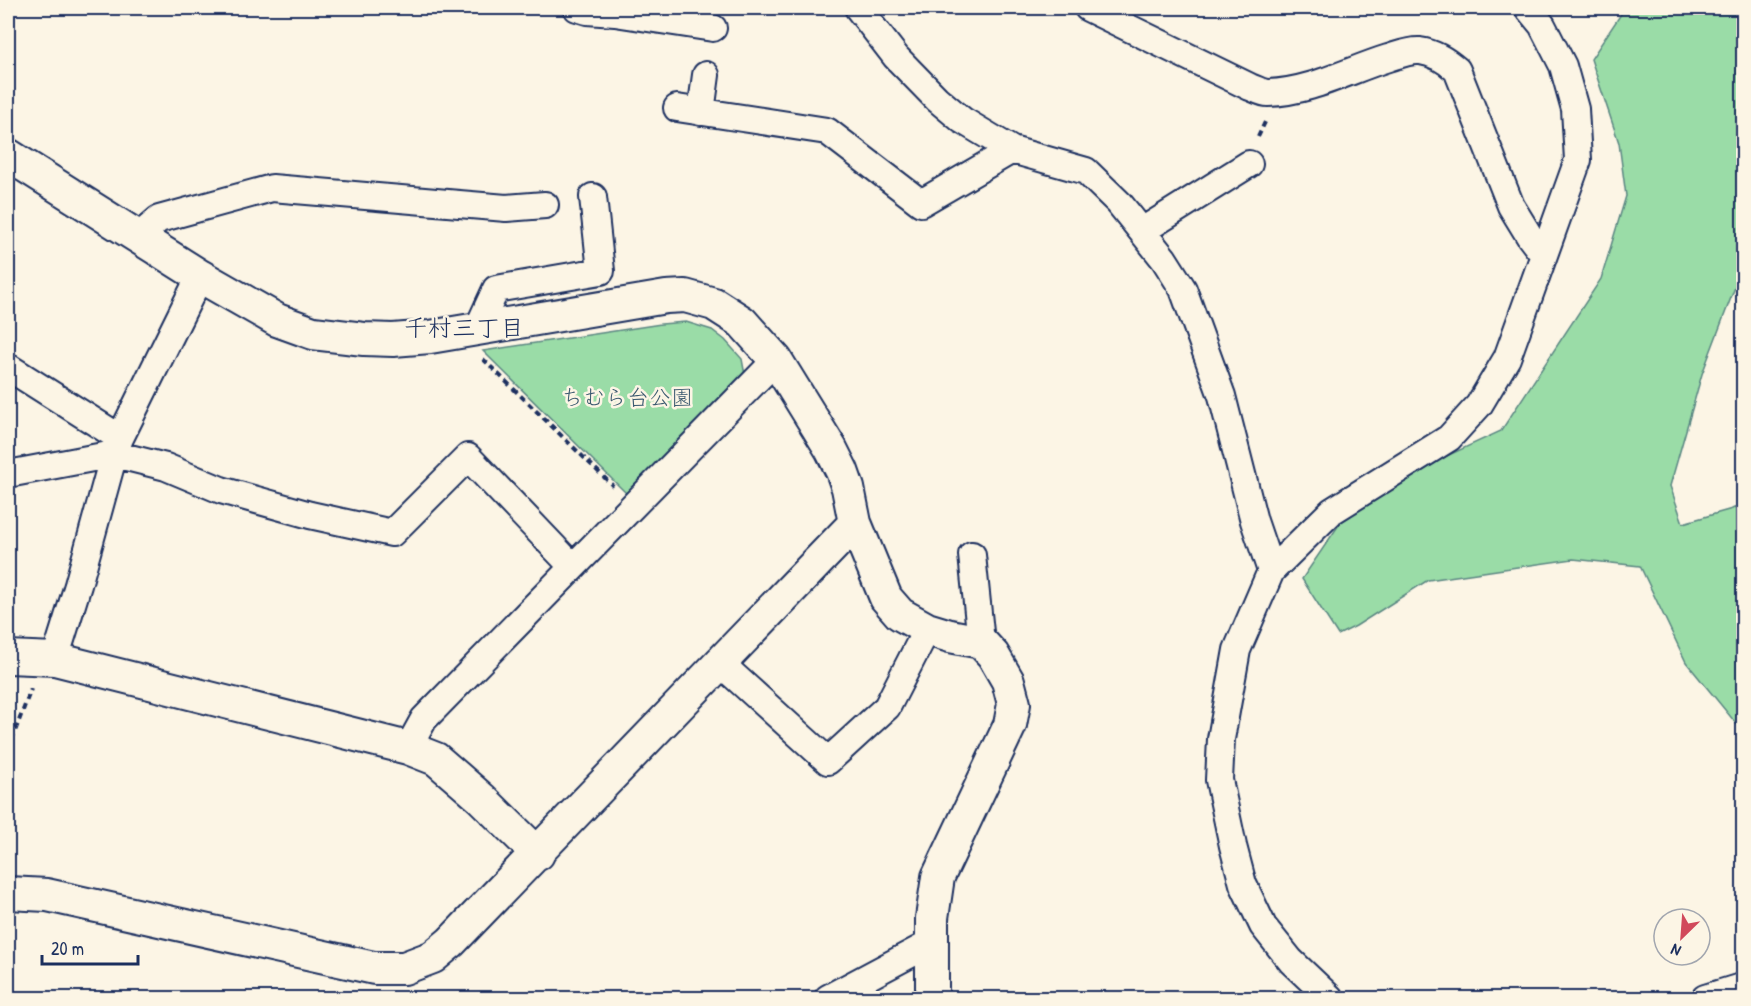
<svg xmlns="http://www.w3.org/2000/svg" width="1751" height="1006" font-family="'Patrick Hand','Klee One',sans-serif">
  <rect width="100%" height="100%" fill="#fcf5e5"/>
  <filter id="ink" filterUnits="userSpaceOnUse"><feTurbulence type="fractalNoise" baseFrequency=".0167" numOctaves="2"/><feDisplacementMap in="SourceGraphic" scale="12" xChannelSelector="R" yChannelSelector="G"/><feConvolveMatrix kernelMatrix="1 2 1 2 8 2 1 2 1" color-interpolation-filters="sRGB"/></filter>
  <g filter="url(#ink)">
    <path fill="#9adca7" stroke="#5a8682" stroke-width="1.5" d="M 1625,8 L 1743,8 L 1743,266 L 1702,374 L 1670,486 L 1683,523 L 1732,509 L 1743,504 L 1743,732 L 1686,662 L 1640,566 L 1573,559 L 1428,580 L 1356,626 L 1338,635 L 1302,579 L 1358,497 L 1501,431 L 1601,279 L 1626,196 L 1619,143 L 1591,59 Z
      M 686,322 L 712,330 L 725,340 L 742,359 L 745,375 L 627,494 L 483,351 L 661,324 Z"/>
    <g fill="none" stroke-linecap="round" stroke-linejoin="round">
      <g stroke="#1b2f5e" stroke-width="30">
        <path id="minor" d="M 577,8 L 587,11 L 615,13 L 620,8
          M 858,8 L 896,57 L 937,99 L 962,120 L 1012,150 L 1086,171 L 1119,203 L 1164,259 L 1183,289 L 1222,396 L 1254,521 L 1271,571
          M 1088,8 L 1250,87 C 1256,89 1262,93 1268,93 C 1310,92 1349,70 1388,58 C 1398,55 1410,50 1420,51 C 1434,53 1447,61 1457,70 L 1511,206 L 1530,237 L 1543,254
          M 615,13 L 713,28
          M 677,108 L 827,131 L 921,203 L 1012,150
          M 701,112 L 706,75
          M 1142,231 L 1249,164
          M 138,237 L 159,219 L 272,188 L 506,208 L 545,205
          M 478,328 L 496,289 L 601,271 L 593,197
          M 8,367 L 120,438
          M 8,474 L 114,454 L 166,467 L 221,490 L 310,515 L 392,533 L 468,457 L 573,567
          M 972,555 L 981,642
          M 55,659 L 78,585 L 114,454 L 120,438 L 200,276
          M 720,663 L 828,761 L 887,707 L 927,629
          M 408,748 L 424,719 L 776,360
          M 828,998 L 933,942
          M 1330,998 L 1291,961 L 1263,926 L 1243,884 L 1233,846 L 1219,780 L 1221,739 L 1237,650 L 1271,571 L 1332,511 L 1449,438 L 1479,405 L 1507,358 L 1578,160 L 1575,109 L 1563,66 L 1542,25 L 1528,8
          M 1705,998 L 1744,986"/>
      </g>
      <g stroke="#1b2f5e" stroke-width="36">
        <path id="tertiary" d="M 8,155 L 200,276 L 277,320 L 313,333 L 364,339 L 393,340 L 430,337 L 666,297 L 685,296 L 714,304 L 742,322 L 776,360 L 831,449 L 842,471 L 848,488 L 855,523 L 886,598 L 900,614 L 927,629 L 950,636 L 981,642 L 993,655 L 1008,681 L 1014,704 L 1010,725 L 938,877 L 932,918 L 932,998
          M 8,657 L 55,659 L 408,748 L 436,759 L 481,798 L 538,854
          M 8,893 L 47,895 L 374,968 L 404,968 L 433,957 L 451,942 L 855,523"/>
      </g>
      <path stroke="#1b2f5e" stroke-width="4" stroke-dasharray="6 4.5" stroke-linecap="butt" d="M 1258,137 L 1265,122
        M 483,359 L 613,486
        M 8,750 L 31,689"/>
      <use href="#minor" stroke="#fcf5e5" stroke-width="26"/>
      <use href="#tertiary" stroke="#fcf5e5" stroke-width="32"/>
    </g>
  </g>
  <g text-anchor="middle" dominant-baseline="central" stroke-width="5" stroke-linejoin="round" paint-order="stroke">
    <g font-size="22" fill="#3b5a70" stroke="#fcf5e5">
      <text x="627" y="397">ちむら台公園</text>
    </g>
    <g font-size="24" fill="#1b2f5e" stroke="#fcf5e5">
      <text x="464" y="327">千村三丁目</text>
    </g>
  </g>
  <rect width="1751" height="1006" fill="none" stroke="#fcf5e5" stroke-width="30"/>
  <rect x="15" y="15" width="1721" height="976" fill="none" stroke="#1b2f5e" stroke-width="2" filter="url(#ink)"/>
  <g transform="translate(1682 937) rotate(205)"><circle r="28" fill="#fcf5e5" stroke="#a2a6af" stroke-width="1.5"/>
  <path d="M0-4.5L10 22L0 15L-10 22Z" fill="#d1495b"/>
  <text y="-9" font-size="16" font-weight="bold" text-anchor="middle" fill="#1b2f5e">N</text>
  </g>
  <path d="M42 955v9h96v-9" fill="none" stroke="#1b2f5e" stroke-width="3"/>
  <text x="51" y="955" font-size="18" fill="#1b2f5e" stroke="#fcf5e5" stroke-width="4.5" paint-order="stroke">20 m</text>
</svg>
